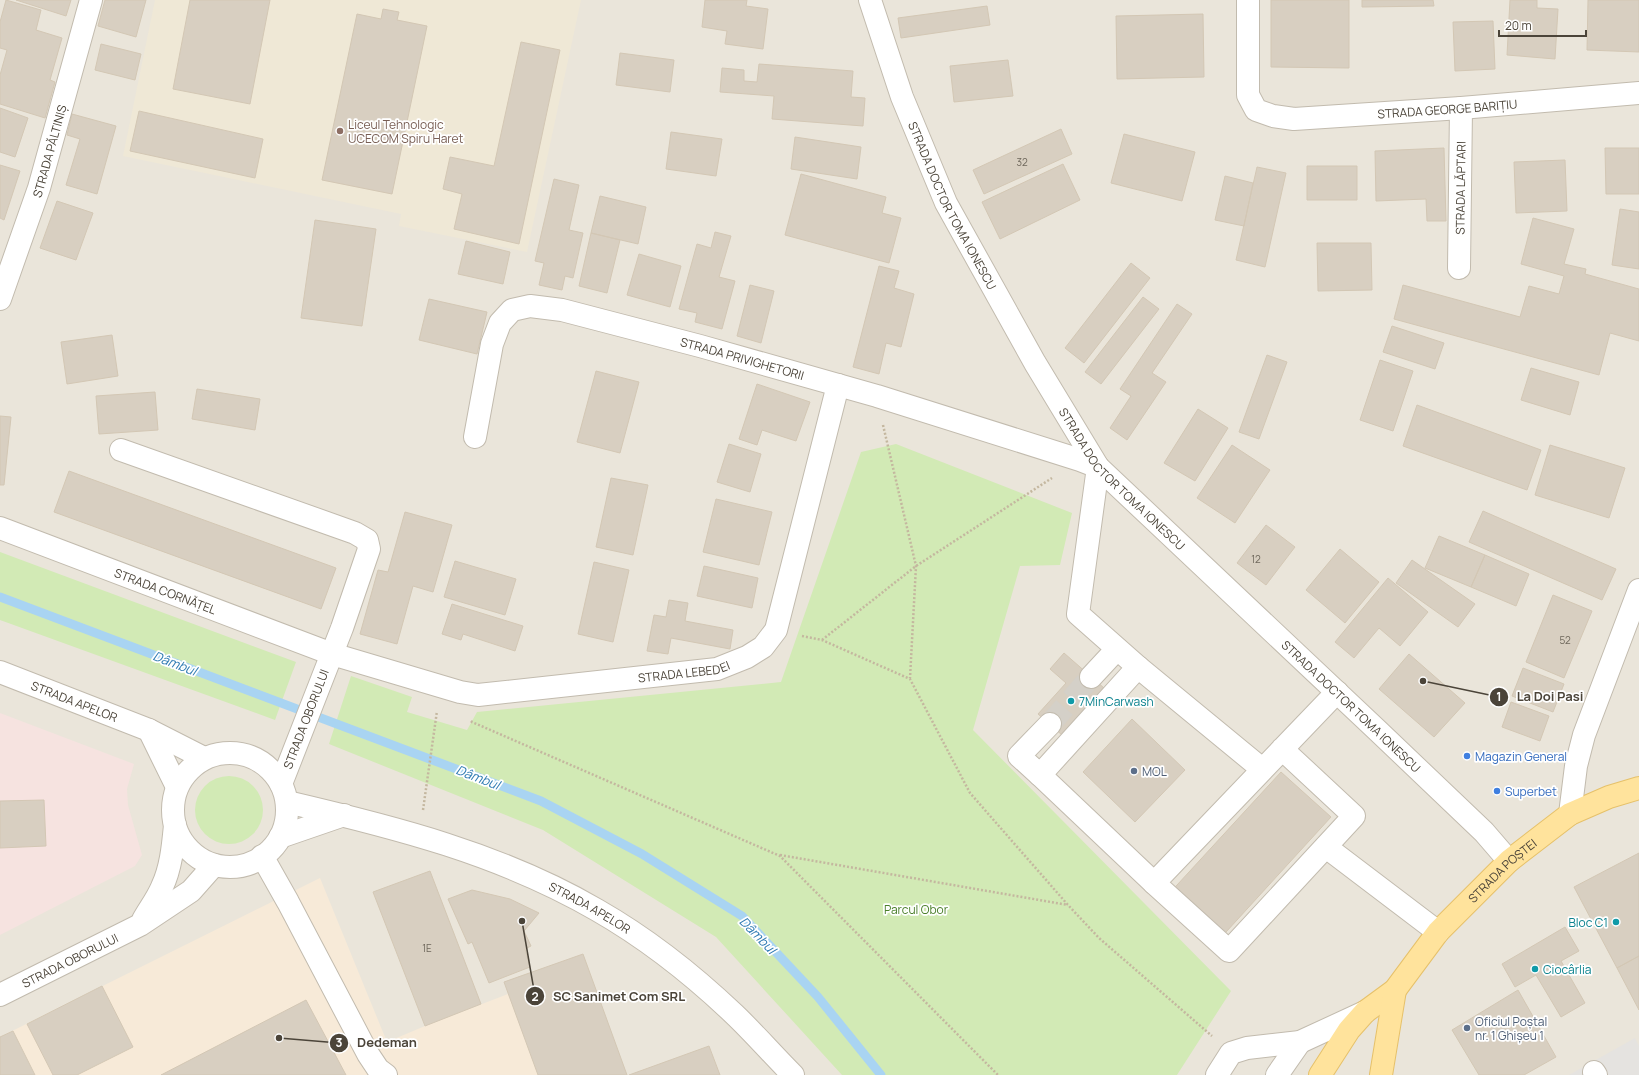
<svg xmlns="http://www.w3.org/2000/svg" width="1639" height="1075" font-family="Manrope,sans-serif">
  <rect width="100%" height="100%" fill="#f6f3ec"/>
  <path fill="#eae5da" d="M 0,0 L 1639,0 L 1639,1075 L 0,1075 Z"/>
  <path fill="#f7ead8" d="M 320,878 L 387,1042 L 425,1026 L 508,994 L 538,1075 L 0,1075 L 0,1037 Z"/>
  <path fill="#efe8d6" d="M 155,0 L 581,0 L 527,252 L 399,226 L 401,214 L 123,156 Z"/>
  <path fill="#f6e3e0" d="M 0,713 L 134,764 L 127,789 L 128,805 L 142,855 L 135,866 L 0,935 Z"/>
  <path fill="#d2eab5" d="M 896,444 L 1072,513 L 1060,565 L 1020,566 L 973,730 L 1231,991 L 1177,1075 L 842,1075 L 716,937 L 543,830 L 329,744 L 351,676 L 412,697 L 407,712 L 467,730 L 477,712 L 781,682 L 861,452 Z
    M 0,552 L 296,662 L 275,720 L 0,620 Z
    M195 810a34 34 0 1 1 68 0a34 34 0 1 1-68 0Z"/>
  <path fill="#e5e3e0" d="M 1635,1038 L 1639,1046 L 1639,1075 L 1569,1075 Z"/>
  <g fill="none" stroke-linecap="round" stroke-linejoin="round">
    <path stroke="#a9d4f2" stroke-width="9" d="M 0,597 L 541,801 L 642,854 L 742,916 L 818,997 L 881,1075"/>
  </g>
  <path fill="#d8cfc1" stroke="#d3c7b4" d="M 6,0 L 41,10 L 36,30 L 62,38 L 50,80 L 55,82 L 45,118 L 0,104 L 0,75 L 7,50 L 0,48 L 0,22 Z
    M 16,0 L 71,0 L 66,16 Z
    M 105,0 L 146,0 L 136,37 L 98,26 Z
    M 190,0 L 270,0 L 250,104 L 173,89 Z
    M 705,0 L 747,0 L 746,6 L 768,9 L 763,49 L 725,44 L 727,31 L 702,27 Z
    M 1271,0 L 1349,0 L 1349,68 L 1271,67 Z
    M 1362,0 L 1433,0 L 1434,6 L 1362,7 Z
    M 1510,0 L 1537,0 L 1537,8 L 1558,9 L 1555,59 L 1507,55 Z
    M 1588,0 L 1639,0 L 1639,52 L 1587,50 Z
    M 987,6 L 990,25 L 901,38 L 898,18 Z
    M 383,9 L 399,12 L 397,20 L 427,26 L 392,194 L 322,180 L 357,14 L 381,19 Z
    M 1203,14 L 1204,77 L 1117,79 L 1116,16 Z
    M 1493,21 L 1495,69 L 1455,71 L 1453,22 Z
    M 521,42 L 560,50 L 519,244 L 454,229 L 462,194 L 443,189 L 450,157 L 494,166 Z
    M 101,44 L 141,54 L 135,80 L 95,70 Z
    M 620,53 L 674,60 L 670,92 L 616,85 Z
    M 1008,60 L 1013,96 L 954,102 L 950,66 Z
    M 759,64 L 853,71 L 851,97 L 865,98 L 863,126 L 772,119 L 774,96 L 720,92 L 722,68 L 744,70 L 744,81 L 757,82 Z
    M 0,108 L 28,118 L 15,157 L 0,152 Z
    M 139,111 L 263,139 L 255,178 L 130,151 Z
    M 72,114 L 116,126 L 97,194 L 66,185 L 80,139 L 67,135 Z
    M 1061,129 L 1072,154 L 984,194 L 973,170 Z
    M 671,132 L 722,139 L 716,176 L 666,169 Z
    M 1124,134 L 1195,152 L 1182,201 L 1111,183 Z
    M 795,137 L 861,147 L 857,179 L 791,169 Z
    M 1444,148 L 1446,221 L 1427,221 L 1426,199 L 1376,201 L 1375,151 Z
    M 1605,148 L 1639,148 L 1639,194 L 1606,194 Z
    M 1565,160 L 1567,211 L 1516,213 L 1514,162 Z
    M 1063,164 L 1080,200 L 1000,239 L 982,202 Z
    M 0,165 L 20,171 L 4,220 L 0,218 Z
    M 1307,166 L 1357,166 L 1357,200 L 1307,200 Z
    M 1257,167 L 1286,173 L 1265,267 L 1236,260 Z
    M 801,174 L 886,197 L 882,213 L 901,218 L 889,263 L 785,235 Z
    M 1225,176 L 1253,183 L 1244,226 L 1215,220 Z
    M 554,179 L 579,185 L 569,230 L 583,233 L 573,278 L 565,276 L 562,290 L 539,285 L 544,263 L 535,261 Z
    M 600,196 L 646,207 L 638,244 L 591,233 Z
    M 57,201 L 93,213 L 76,260 L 40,248 Z
    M 1620,209 L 1639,212 L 1639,269 L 1612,265 Z
    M 1533,218 L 1574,229 L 1564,264 L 1586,269 L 1585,274 L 1639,289 L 1639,341 L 1610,333 L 1599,375 L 1394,319 L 1403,285 L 1520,317 L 1529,286 L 1559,294 L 1564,276 L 1521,264 Z
    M 315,220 L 376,229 L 362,326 L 301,318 Z
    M 715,232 L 731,236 L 719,277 L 735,281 L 722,329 L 695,322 L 697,313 L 679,309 L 697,244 L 711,248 Z
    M 591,233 L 620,240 L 607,293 L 579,286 Z
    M 466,241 L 510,252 L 503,284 L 458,274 Z
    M 1317,243 L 1371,243 L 1372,290 L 1318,291 Z
    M 639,254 L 681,266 L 670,307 L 627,295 Z
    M 1131,263 L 1150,278 L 1084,363 L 1065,348 Z
    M 879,266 L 899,271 L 894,288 L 914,294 L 901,347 L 886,343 L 879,374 L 853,367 Z
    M 750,285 L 774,291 L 761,343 L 737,336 Z
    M 1143,297 L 1159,309 L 1101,384 L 1085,372 Z
    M 429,299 L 487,312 L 477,354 L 419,340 Z
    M 1177,304 L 1192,314 L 1152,373 L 1166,382 L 1127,440 L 1110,428 L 1131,396 L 1120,389 Z
    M 1392,326 L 1444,343 L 1435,369 L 1383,352 Z
    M 112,335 L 118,376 L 67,384 L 61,342 Z
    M 1267,355 L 1287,362 L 1259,439 L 1239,432 Z
    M 1380,360 L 1413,371 L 1393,431 L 1360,420 Z
    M 1531,368 L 1579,382 L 1570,415 L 1521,400 Z
    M 596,371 L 639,382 L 620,453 L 577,442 Z
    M 757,384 L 810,402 L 796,441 L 762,430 L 757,445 L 739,439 Z
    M 197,389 L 260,399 L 255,430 L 192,419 Z
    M 155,392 L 158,430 L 99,434 L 96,396 Z
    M 1417,405 L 1541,450 L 1527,490 L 1403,446 Z
    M 1198,409 L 1228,428 L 1195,481 L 1164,463 Z
    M 0,416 L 11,417 L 4,485 L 0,485 Z
    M 729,444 L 761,454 L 750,492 L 717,482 Z
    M 1232,445 L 1270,470 L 1235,523 L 1197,498 Z
    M 1550,445 L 1625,468 L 1609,518 L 1535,495 Z
    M 69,471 L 336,568 L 321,609 L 54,512 Z
    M 611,478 L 648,485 L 633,555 L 596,547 Z
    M 716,499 L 772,512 L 759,565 L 703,552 Z
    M 1483,511 L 1616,569 L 1602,600 L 1469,542 Z
    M 405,512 L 452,525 L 433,592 L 413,586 L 397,644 L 360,634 L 378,570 L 388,572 Z
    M 1266,525 L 1295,547 L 1266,585 L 1237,563 Z
    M 1439,536 L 1485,555 L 1471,587 L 1425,568 Z
    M 1340,549 L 1379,582 L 1345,623 L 1306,590 Z
    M 1485,555 L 1529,574 L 1516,606 L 1471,587 Z
    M 1412,560 L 1475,604 L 1458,627 L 1396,583 Z
    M 455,561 L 516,579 L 505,615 L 444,597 Z
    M 594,562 L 629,570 L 613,642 L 578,634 Z
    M 704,566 L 758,578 L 752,608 L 697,596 Z
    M 1388,578 L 1428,612 L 1400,646 L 1379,628 L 1354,658 L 1335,642 Z
    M 1553,595 L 1592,611 L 1564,678 L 1526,662 Z
    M 669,600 L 688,603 L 685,621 L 733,630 L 730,649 L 671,638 L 668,654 L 647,651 L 654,615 L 666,617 Z
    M 452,604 L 523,626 L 515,651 L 463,634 L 461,640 L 442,634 Z
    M 1064,653 L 1104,688 L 1062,735 L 1038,714 L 1066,683 L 1050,669 Z
    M 1409,654 L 1465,703 L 1434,737 L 1379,689 Z
    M 1523,668 L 1564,684 L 1553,712 L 1512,696 Z
    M 1511,702 L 1549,716 L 1540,741 L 1502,727 Z
    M 1132,719 L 1185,770 L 1135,822 L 1083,772 Z
    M 1281,772 L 1331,817 L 1216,943 L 1166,897 Z
    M 44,800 L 46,846 L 0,848 L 0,801 Z
    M 1639,853 L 1639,956 L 1617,968 L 1574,887 Z
    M 430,871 L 481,1004 L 425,1026 L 373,892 Z
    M 472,890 L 510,899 L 539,913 L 524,931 L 531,946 L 525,949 L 530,967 L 489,983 L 472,942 L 468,944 L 448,899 Z
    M 1565,927 L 1579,951 L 1561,961 L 1585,1003 L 1561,1017 L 1536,975 L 1515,987 L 1502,964 Z
    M 583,954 L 627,1075 L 538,1075 L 504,982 Z
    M 1639,956 L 1639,1010 L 1617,968 Z
    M 102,986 L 133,1047 L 77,1075 L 53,1075 L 27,1024 Z
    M 1518,990 L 1556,1057 L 1524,1075 L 1479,1075 L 1452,1030 Z
    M 306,1000 L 346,1075 L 161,1075 Z
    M 13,1031 L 35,1075 L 0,1075 L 0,1037 Z
    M 709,1046 L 720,1075 L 629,1075 Z"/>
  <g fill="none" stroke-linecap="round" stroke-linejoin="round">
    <path stroke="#d4d0c8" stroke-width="22" stroke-dasharray="22 11" stroke-linecap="butt" d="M 1050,724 L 1091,677"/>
    <g stroke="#c2bbae" stroke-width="24">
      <g id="minor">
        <path id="s1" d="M 870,0 L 902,97 L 946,203 L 1035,363 L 1098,467 L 1377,730 L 1484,832 L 1509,861"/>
        <path id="s2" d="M 1248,0 L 1248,95 L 1256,110 L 1273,116 L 1294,119 L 1461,108 L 1639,93"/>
        <path id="s3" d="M 1459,268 L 1461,108"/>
        <path id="s4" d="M 0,299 L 39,188 L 91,0"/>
        <path id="s5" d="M 475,437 L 492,344 L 500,323 L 512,310 L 530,306 L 562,310 L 700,346 L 877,396 L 1080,460 L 1098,467"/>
        <path d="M 121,450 L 355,533 L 367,540 L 369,549 L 342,628 L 281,784"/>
        <path d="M 1098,467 L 1078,614 L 1138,667 L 1262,769"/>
        <path id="s6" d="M 0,528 L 332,654 L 460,692 L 478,695 L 717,669 L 747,657 L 763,647 L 776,630 L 838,385"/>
        <path d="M 1138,667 L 1040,775 L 1154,883"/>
        <path id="s7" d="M 0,672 L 149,730 L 204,758"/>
        <path d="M 1091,677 L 1117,649"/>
        <path d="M 149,730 L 177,787"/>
        <path d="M 1282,749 L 1354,816 L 1229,951 L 1154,883 L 1337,692"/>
        <circle cx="230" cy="810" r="57"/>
        <path d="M 1040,775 L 1019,756 L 1050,724"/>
        <path id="s8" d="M 287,802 C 394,827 501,854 597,910 C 646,938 693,975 734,1014 C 754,1033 773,1055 793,1075"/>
        <path d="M 1570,814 L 1576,766 L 1584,735 L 1639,590"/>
        <path d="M 280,837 L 344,815"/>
        <path d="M 1326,847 L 1438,932"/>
        <path d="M 262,856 L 288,902 L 368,1054 L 378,1069 L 386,1075"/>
        <path d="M 143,920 C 149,909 157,899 162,887 C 171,868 173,846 175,825"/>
        <path id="s9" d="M 0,995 L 140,925 L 191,891 L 214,865"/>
        <path d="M 1594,1072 L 1596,1075"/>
        <path d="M 1217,1075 L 1231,1053 L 1247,1048 L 1300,1042 L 1365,1012"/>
        <path d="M 1277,1075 L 1300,1042"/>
      </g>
    </g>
    <g stroke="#e6c16a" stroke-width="24">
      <g id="major">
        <path id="s10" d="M 1320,1075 L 1349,1030 L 1365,1012 L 1395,990 L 1438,932 L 1509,861 L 1570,814 L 1609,797 L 1639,788"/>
        <path d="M 1381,1075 L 1395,990"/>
      </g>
    </g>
    <path stroke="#c4b79f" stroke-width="2.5" stroke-dasharray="2 2" stroke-linecap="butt" d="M 883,425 L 916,566 L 910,678
      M 802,636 L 822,640 L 910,679 L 970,793 L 1068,905 L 1099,938 L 1212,1036
      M 822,640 L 916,566 L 1052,478
      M 471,721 L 472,722 L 780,856 L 998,1075
      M 423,810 L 437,711
      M 780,855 L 1068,905"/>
    <use href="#minor" stroke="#fff" stroke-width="22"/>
    <use href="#major" stroke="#ffe39c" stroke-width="22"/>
  </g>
  <circle fill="#8d6e63" stroke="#fff" stroke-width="1.5" cx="340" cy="131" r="4"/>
  <g fill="#0f9aa8" stroke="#fff" stroke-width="1.5">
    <circle cx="1071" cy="701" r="4"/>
    <circle cx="1616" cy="922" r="4"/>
    <circle cx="1535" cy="969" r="4"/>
  </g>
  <g fill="#3f7fe0" stroke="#fff" stroke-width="1.5">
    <circle cx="1467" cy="756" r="4"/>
    <circle cx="1497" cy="791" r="4"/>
  </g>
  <g fill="#5c6f8a" stroke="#fff" stroke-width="1.5">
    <circle cx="1134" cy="771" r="4"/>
    <circle cx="1467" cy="1028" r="4"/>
  </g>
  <g text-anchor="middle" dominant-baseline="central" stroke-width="3.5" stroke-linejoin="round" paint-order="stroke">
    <g font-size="10" fill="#6e675b">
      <text x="1022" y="162">32</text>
      <text x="1256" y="559">12</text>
      <text x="1565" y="640">52</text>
      <text x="427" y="948">1E</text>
    </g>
    <g font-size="12" fill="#4b4439" stroke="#fff">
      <text stroke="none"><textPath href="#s2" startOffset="305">STRADA GEORGE BARIȚIU</textPath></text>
      <text stroke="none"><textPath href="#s4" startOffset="156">STRADA PĂLTINIȘ</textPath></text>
      <text stroke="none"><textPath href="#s3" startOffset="80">STRADA LĂPTARI</textPath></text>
      <text stroke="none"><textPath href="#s1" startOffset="222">STRADA DOCTOR TOMA IONESCU</textPath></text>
      <text stroke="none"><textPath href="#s5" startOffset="372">STRADA PRIVIGHETORII</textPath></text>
      <text stroke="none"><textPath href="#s1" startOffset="546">STRADA DOCTOR TOMA IONESCU</textPath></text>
      <text stroke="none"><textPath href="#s6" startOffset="177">STRADA CORNĂȚEL</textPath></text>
      <text stroke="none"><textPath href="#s6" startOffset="714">STRADA LEBEDEI</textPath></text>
      <text stroke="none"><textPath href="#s7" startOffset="80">STRADA APELOR</textPath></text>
      <text stroke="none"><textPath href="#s1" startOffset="870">STRADA DOCTOR TOMA IONESCU</textPath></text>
      <text transform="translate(306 719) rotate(-69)">STRADA OBORULUI</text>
      <text stroke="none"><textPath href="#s10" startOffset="276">STRADA POȘTEI</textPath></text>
      <text stroke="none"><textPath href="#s8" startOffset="322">STRADA APELOR</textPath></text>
      <text stroke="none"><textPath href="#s9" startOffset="78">STRADA OBORULUI</textPath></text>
    </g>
    <g font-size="12" fill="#785e54" stroke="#fff" text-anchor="start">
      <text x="348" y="124">Liceul Tehnologic<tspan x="348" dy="14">UCECOM Spiru Haret</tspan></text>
    </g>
    <g font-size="12" fill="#0d838f" stroke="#fff" text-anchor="start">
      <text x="1079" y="701">7MinCarwash</text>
      <text x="1608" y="922" text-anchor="end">Bloc C1</text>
      <text x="1543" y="969">Ciocârlia</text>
    </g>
    <g font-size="12" fill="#366cbe" stroke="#fff" text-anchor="start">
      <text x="1475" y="756">Magazin General</text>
      <text x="1505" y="791">Superbet</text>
    </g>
    <g font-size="12" fill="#4e5e75" stroke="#fff" text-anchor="start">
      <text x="1142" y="771">MOL</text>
      <text x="1475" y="1021">Oficiul Poștal<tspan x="1475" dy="14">nr. 1 Ghișeu 1</tspan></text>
    </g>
    <g font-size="12" fill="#4a7f2a" stroke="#fff">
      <text x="916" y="909">Parcul Obor</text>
    </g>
    <g font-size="13" font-style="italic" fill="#2e7ab2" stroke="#fff">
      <text transform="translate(175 663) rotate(21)">Dâmbul</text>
      <text transform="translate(478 777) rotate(21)">Dâmbul</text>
      <text transform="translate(758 935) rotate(46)">Dâmbul</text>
    </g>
  </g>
  <path fill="none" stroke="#4b4439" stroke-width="1.5" d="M1423 681L1499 697M522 921L535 996M279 1038L339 1043"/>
  <g fill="#4b4439" stroke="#fff" stroke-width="1.5">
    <circle cx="1423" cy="681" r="4"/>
    <circle cx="522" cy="921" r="4"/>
    <circle cx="279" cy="1038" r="4"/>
    <circle cx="1499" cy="697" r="10"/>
    <circle cx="535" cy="996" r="10"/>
    <circle cx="339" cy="1043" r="10"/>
  </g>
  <g font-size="12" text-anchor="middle" font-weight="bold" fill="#fff">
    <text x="1499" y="701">1</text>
    <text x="535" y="1001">2</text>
    <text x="339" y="1047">3</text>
  </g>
  <g font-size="13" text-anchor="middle" font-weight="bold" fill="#4b4439" stroke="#fff" stroke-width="3.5" stroke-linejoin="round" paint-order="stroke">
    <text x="1550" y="701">La Doi Pasi</text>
    <text x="619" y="1001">SC Sanimet Com SRL</text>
    <text x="387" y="1047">Dedeman</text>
  </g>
  <path d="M1499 30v6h87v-6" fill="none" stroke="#4b4439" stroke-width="2"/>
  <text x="1505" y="30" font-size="12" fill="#4b4439" stroke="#ffffff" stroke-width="3" paint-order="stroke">20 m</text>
</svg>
